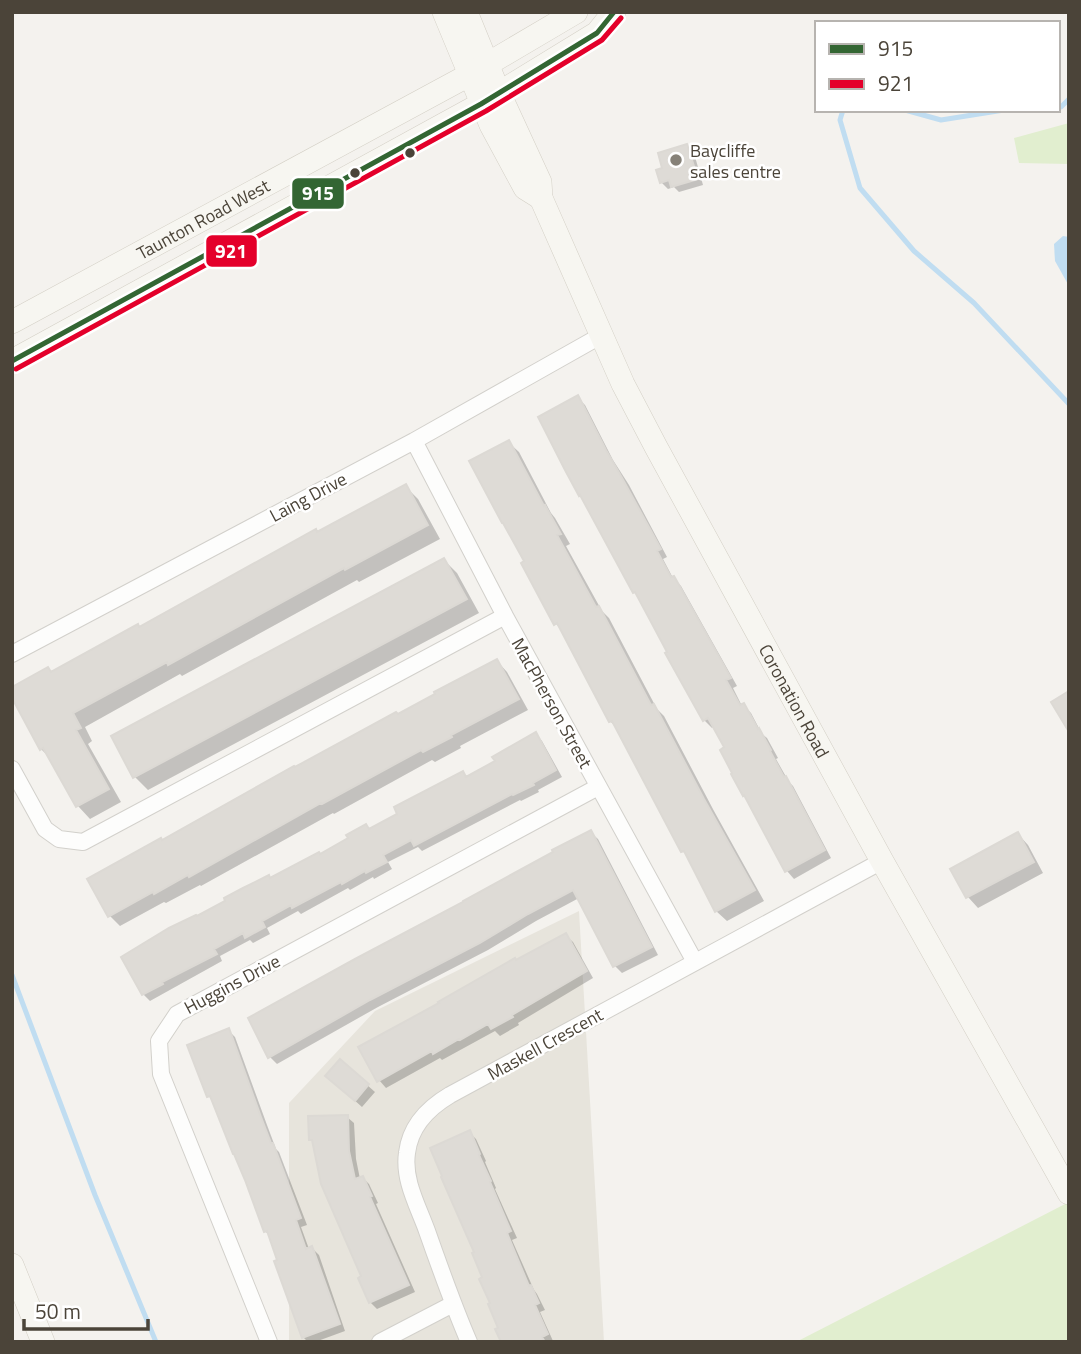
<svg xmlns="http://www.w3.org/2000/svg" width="1081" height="1354" font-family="'Titillium Web',sans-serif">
  <rect width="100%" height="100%" fill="#f4f2ee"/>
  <path fill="#e7e4dc" d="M 579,911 L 604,1342 L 289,1342 L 289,1103 L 375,1011 Z"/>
  <path fill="#e1eecf" d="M 1069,123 L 1069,164 L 1019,163 L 1014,138 Z
    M 1069,1202 L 1069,1342 L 796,1342 Z"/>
  <path fill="#c0ddf1" d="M 1063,236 L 1069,237 L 1069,286 L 1055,261 L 1054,244 Z"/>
  <path fill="#0003" d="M 687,146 L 694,153 L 703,185 L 679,192 L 674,187 L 668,189 L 661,182 Z
    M 578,398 L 585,405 L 613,460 L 629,485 L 667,557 L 663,559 L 673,578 L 681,586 L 737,686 L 733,688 L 742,706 L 743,705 L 751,713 L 762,734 L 767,738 L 778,758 L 776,759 L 789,782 L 793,786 L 831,858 L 794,879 L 787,871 L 748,799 L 715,726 L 712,728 L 704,720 L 667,654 L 669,653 L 639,596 L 635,592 Z
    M 508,442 L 519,452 L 551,513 L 555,518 L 570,544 L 566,546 L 602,611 L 609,618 L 657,709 L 664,716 L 714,811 L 764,901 L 727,921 L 716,911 L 690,859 L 683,851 L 618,729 L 610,721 L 563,630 L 556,624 L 527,562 Z
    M 405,486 L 418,499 L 440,539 L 359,582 L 357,580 L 182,676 L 180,674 L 85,727 L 92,741 L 88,744 L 121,802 L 90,819 L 78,806 L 50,758 L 41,749 L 52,673 L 140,628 Z
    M 444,560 L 457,573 L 479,613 L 148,790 L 135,777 Z
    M 497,661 L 507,672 L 528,710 L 460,746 L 461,748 L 435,762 L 432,760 L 334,814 L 333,813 L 201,886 L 200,885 L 166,903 L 164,902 L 120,926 L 110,916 L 162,842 L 398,716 Z
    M 536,734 L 542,741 L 562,777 L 538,790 L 539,792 L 521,801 L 520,800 L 422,851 L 418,847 L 388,862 L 392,869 L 374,879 L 373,877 L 350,890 L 348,888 L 301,914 L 298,911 L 267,928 L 270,934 L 253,943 L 250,940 L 220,956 L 222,961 L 150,1001 L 143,994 L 271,880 L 400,815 L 463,773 L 468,778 L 497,762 Z
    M 590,832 L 598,839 L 658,955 L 622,973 L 615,966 L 579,898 L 536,921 L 488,950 L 378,1007 L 277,1064 L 270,1057 L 466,903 Z
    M 1018,834 L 1028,845 L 1043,873 L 978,908 L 968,897 L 952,869 Z
    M 565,935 L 573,942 L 593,978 L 518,1023 L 519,1025 L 500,1036 L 495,1031 L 442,1060 L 440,1058 L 386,1088 L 379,1080 L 517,962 Z
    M 228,1030 L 235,1037 L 267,1125 L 276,1149 L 279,1152 L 307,1225 L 301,1227 L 309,1249 L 312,1248 L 319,1255 L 345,1331 L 315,1342 L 308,1342 L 303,1337 L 270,1236 L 265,1231 L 215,1102 L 209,1096 Z
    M 340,1061 L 375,1092 L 362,1107 L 334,1082 Z
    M 347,1117 L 354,1123 L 356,1159 L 360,1179 L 363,1178 L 369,1184 L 378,1203 L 376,1204 L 415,1292 L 377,1309 L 370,1302 L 364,1277 L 314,1143 L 311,1139 Z
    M 470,1133 L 476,1139 L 486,1161 L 485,1162 L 496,1188 L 495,1189 L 517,1238 L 512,1240 L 534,1290 L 537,1294 L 545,1310 L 540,1312 L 553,1341 L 552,1342 L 503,1342 L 500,1329 L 485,1278 Z"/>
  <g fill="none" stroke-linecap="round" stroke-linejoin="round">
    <path stroke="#c0ddf1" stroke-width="5" d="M 1058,107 L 1061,107 L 1069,99
      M 843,110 L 840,120 L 860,188 L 914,251 L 974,303 L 1069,404
      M 905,110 L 941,120 L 1004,110
      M 12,975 L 95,1195 L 156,1342"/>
  </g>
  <path fill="#dedbd6" stroke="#dcd9d4" stroke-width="2" d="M 687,144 L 698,179 L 671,187 L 669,180 L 660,183 L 656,170 L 662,168 L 658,153 Z
    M 578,395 L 606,450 L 621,476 L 661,549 L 657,551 L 671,577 L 674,576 L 731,678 L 726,680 L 740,705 L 744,703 L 758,729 L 759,728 L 771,750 L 770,751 L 784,777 L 786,776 L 825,850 L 785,872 L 744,795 L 743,796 L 731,774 L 732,773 L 720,750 L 724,747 L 708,718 L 703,721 L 665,653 L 667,652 L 650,620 L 635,592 L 633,593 L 580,495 L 579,496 L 565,470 L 538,417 Z
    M 509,440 L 544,506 L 545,505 L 561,534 L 557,535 L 596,607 L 599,606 L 651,705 L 654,704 L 704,799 L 755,890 L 715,912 L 684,851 L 681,852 L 612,721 L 609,722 L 557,623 L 554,625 L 521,563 L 524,561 L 503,523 L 502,523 L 469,461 Z
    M 406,484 L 428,525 L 345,570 L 344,568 L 168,665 L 167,662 L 73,713 L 81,728 L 76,730 L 109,789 L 76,807 L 43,748 L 40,750 L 12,698 L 12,687 L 48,667 L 51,672 L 138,624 L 139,627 L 316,529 L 317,532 Z
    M 444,558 L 467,599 L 133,778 L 111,736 Z
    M 497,659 L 519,699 L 451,735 L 452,737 L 423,752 L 421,750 L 322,804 L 321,803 L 189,877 L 188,875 L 154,894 L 153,892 L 108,917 L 87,879 L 161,838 L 162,840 L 294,766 L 295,767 L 396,712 L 398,714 L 435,694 L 434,692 Z
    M 1069,691 L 1069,732 L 1051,702 Z
    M 536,732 L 556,770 L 533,783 L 534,785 L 513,795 L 512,794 L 414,846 L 411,840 L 383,855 L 387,862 L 366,873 L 365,871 L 342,884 L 341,882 L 292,908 L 291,905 L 262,921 L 265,927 L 245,938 L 243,933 L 214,949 L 217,954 L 162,982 L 163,984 L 142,995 L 121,957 L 169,928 L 196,915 L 197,916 L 225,901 L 224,898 L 243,888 L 269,875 L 270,878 L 319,852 L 320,854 L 348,838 L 346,835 L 366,824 L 369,829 L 397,814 L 394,807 L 463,771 L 466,777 L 495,761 L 492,757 Z
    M 591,830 L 652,947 L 613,967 L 573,890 L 528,914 L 480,943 L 370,1000 L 268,1058 L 248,1018 L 355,959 L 463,902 L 463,901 L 553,852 L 552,850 Z
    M 1018,832 L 1034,862 L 966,898 L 950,869 Z
    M 566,933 L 587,971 L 512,1015 L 513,1017 L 491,1029 L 488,1024 L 460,1040 L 459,1039 L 433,1054 L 432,1051 L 377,1082 L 358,1047 L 439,1003 L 438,1002 L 515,958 L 516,960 Z
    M 229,1028 L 261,1117 L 271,1143 L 273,1143 L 301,1218 L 296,1220 L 306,1249 L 312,1246 L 340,1324 L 302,1338 L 274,1261 L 277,1260 L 267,1231 L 264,1232 L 245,1180 L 234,1154 L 233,1154 L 210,1096 L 207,1097 L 187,1045 Z
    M 340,1059 L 369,1084 L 355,1101 L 325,1076 Z
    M 348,1115 L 349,1151 L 355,1179 L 363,1176 L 372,1196 L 370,1197 L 409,1285 L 369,1303 L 358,1278 L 361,1276 L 321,1184 L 312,1140 L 309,1140 L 308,1116 Z
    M 470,1130 L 480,1154 L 479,1155 L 491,1181 L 490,1182 L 511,1231 L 507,1233 L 529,1286 L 531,1285 L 539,1303 L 535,1305 L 548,1334 L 542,1337 L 545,1342 L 501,1342 L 495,1329 L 498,1328 L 488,1304 L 490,1303 L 479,1279 L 482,1277 L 472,1253 L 474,1252 L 441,1177 L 442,1176 L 430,1148 Z"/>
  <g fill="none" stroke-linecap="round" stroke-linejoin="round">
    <g stroke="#d2d0cb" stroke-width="18">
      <path id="street" d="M 414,441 L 505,616 L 695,962
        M 12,654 L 414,441 L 602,335
        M 12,769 L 45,829 L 59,839 L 83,842 L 505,616
        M 269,1342 L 161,1074 L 159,1041 L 177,1014 L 598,787
        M 380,1342 L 453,1304
        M 469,1342 C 453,1305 440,1268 427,1231 C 418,1206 403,1180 407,1153 C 410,1127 428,1108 450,1095 L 882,861"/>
    </g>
    <g stroke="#d3cfc5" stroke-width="24">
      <g id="secondary">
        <path d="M 444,12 L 491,125 L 525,188 L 541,198"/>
        <path id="s1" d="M 466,12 L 499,93 L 540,182 L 541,198 L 623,384 L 656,447 L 882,861 L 1069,1193"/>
        <path id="s2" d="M 12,322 L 469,75 L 576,12"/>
        <path d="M 12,361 L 481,104 L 597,33 L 614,12"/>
        <path d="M 12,1265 L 43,1342"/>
      </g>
    </g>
    <use href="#street" stroke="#fdfdfc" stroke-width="16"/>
    <use href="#secondary" stroke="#f7f6f1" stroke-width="23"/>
    <g stroke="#fff" stroke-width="10">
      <path id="bus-1" d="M 12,361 L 481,104 L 597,33 L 614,12"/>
    </g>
    <g stroke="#fff" stroke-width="10">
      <path id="bus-2" d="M 16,369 L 486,111 L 602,40 L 621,18"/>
    </g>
    <use href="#bus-1" stroke="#363" stroke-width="5"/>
    <use href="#bus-2" stroke="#e4002b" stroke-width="5"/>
  </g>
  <g fill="#4b4439" stroke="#fff" stroke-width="2.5">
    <circle cx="410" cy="153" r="6"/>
    <circle cx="355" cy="173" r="6"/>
  </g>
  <circle fill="#868178" stroke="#fff" stroke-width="2.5" cx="676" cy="160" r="7"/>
  <g text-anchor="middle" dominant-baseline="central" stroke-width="5" stroke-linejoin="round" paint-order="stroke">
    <g font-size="18" fill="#4b4439" stroke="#fff" text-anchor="start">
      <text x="690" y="150">Baycliffe<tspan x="690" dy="21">sales centre</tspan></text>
    </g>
    <g font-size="18" fill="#4b4439" stroke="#fff">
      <text stroke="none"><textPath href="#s2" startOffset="217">Taunton Road West</textPath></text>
      <text transform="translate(308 497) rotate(-28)">Laing Drive</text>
      <text stroke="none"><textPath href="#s1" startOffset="765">Coronation Road</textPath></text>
      <text transform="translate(552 703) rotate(61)">MacPherson Street</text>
      <text transform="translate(232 984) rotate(-28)">Huggins Drive</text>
      <text transform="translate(545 1044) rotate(-29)">Maskell Crescent</text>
    </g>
  </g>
  <g stroke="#fff" stroke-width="2.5">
    <rect x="291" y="177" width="54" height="33" rx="7" fill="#363"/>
    <rect x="205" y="234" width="53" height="34" rx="7" fill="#e4002b"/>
  </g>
  <g font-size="19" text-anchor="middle" font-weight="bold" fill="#fff">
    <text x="318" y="200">915</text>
    <text x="231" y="258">921</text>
  </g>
  <rect width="1081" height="1354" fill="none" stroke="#4b4439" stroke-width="28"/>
  <rect x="815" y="21" width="245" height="91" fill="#ffffff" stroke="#b7b4b0" stroke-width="2"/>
  <rect x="829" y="44" width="35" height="10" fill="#336633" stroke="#b7b4b0" stroke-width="2"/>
  <text x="878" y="56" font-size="21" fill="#4b4439">915</text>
  <rect x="829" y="79" width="35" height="10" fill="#e4002b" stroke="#b7b4b0" stroke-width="2"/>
  <text x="878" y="91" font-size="21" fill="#4b4439">921</text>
  <path d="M24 1319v10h124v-10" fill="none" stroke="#4b4439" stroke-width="3.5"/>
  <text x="35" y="1319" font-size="21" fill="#4b4439" stroke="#ffffff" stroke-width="5" paint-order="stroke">50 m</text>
</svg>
